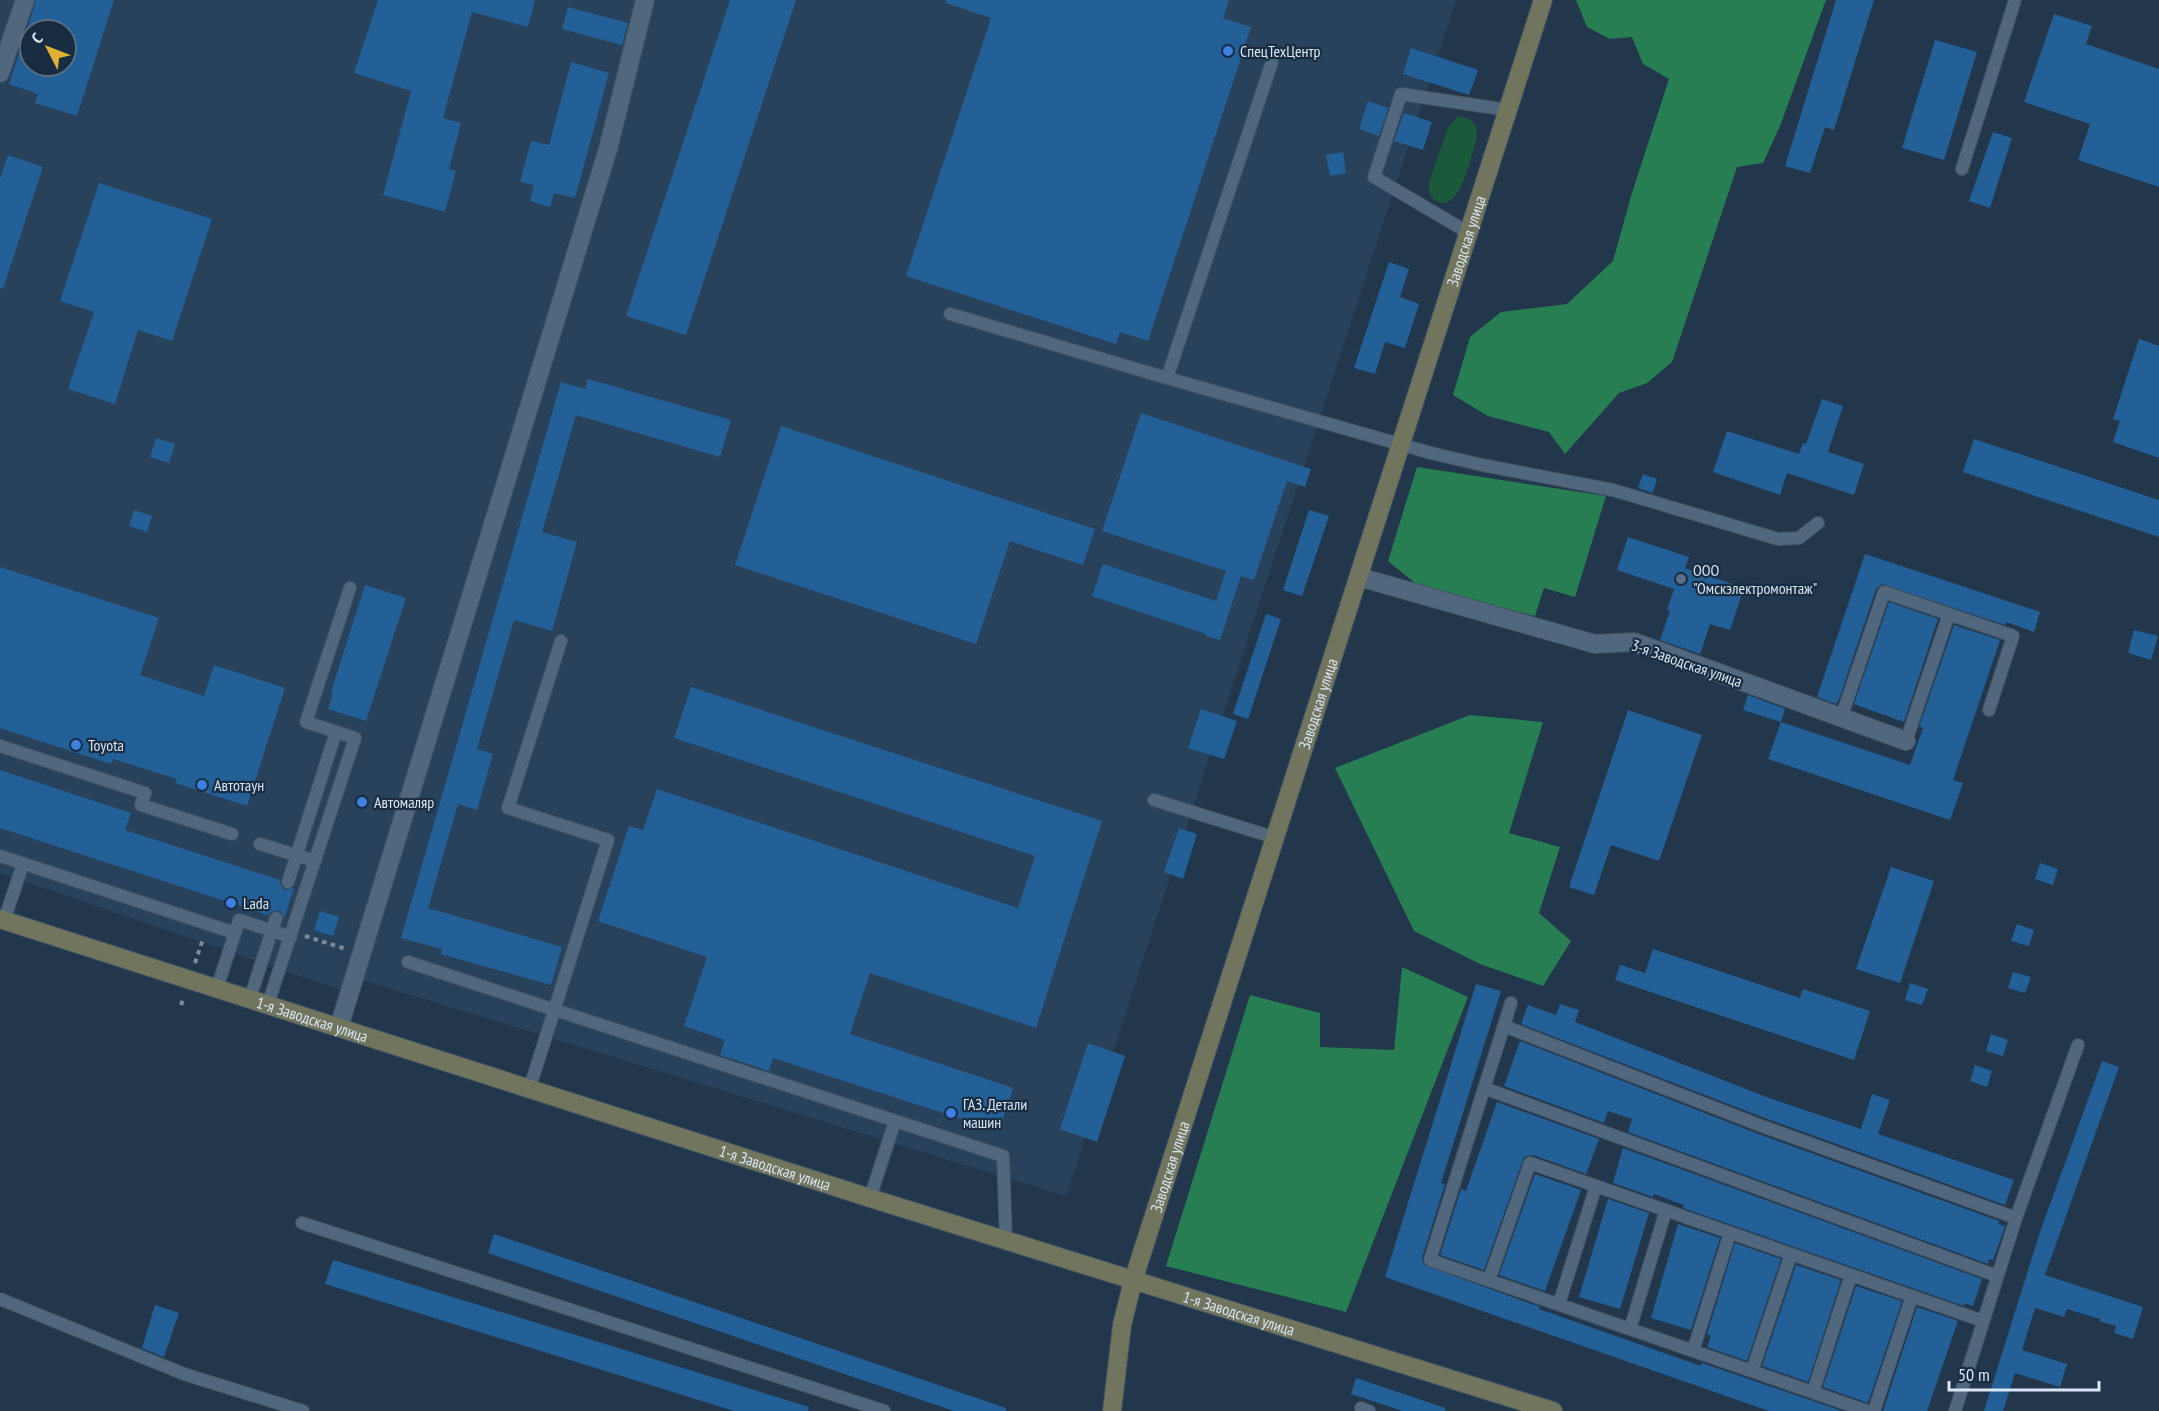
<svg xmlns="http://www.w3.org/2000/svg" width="2159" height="1411" font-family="'PT Sans Narrow',sans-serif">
  <rect width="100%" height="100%" fill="#22374c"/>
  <path fill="#29425c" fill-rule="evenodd" d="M 0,0 L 1456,0 L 1066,1196 L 346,975 L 341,990 L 0,873 ZM 30,30 L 66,30 L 66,66 L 30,66 Z"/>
  <path fill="#1a5a3a" d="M 1457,117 C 1470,116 1478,123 1477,137 C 1472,152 1460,217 1435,200 C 1429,196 1428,190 1429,183 L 1448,127 Z"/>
  <path fill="#267e52" d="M 1576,0 L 1826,0 L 1780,126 L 1763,163 L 1737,167 L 1672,362 L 1647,383 L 1619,393 L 1565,454 L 1549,432 L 1488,416 L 1453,395 L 1470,337 L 1501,312 L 1567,304 L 1613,261 L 1631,196 L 1669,79 L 1643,64 L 1632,37 L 1610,39 L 1587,27 Z
    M 1417,467 L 1606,496 L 1575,597 L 1544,588 L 1535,616 L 1421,588 L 1388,561 Z
    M 1470,715 L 1543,722 L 1509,833 L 1560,847 L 1539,913 L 1571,941 L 1543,986 L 1480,964 L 1414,931 L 1335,768 Z
    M 1402,967 L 1468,997 L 1346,1312 L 1166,1266 L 1250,995 L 1320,1013 L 1320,1047 L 1394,1050 Z"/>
  <path fill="#236097" d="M 36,0 L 114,0 L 77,116 L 35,103 L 38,94 L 9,84 L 27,30 L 30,31 L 30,66 L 66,66 L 66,30 L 27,30 Z
    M 378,0 L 535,0 L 528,27 L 472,12 L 443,118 L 461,123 L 449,169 L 456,171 L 445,212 L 383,195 L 411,91 L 354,73 Z
    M 730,0 L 796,0 L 686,335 L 626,316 Z
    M 946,0 L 1229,0 L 1223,18 L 1251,27 L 1148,341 L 1120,332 L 1116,344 L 906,276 L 991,18 L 946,3 Z
    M 1836,0 L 1874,0 L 1834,130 L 1825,127 L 1810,173 L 1785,166 Z
    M 568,7 L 628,23 L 622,45 L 562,29 Z
    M 2054,14 L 2092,26 L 2086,44 L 2159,69 L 2159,187 L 2078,160 L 2090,124 L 2024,102 Z
    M 1935,40 L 1977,52 L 1944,160 L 1902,148 Z
    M 1411,48 L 1478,70 L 1469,95 L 1403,74 Z
    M 571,62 L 609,73 L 575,198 L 554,193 L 550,207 L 530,201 L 534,185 L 520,182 L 531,141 L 549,145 Z
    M 1368,101 L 1388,108 L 1379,136 L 1359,129 Z
    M 1404,113 L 1432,122 L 1423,150 L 1394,141 Z
    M 1993,132 L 2012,138 L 1990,208 L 1969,201 Z
    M 1343,152 L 1346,173 L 1330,176 L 1326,155 Z
    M 8,155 L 43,167 L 3,289 L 0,288 L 0,178 Z
    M 99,183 L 212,219 L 172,341 L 138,330 L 115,404 L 68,389 L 94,312 L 60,301 Z
    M 1389,262 L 1409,269 L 1400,297 L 1419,304 L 1405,348 L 1385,342 L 1375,374 L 1354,368 Z
    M 2139,339 L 2159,346 L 2159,458 L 2113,442 L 2120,421 L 2113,419 Z
    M 588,379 L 731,420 L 720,457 L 576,415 L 542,532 L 577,542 L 552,631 L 514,620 L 477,749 L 493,754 L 477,810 L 458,804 L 428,908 L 562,947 L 551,985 L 441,954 L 442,949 L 401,938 L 561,382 L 585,389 Z
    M 1822,399 L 1843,406 L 1828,452 L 1864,464 L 1854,495 L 1787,473 L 1780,495 L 1713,472 L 1727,431 L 1799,454 L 1803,443 L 1806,444 Z
    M 1141,413 L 1311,469 L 1305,487 L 1287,481 L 1254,580 L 1241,576 L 1220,640 L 1205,636 L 1206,634 L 1092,596 L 1103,564 L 1216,601 L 1226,571 L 1102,531 Z
    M 781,426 L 1095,529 L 1083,565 L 1010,541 L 976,644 L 735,565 Z
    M 156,438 L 175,444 L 169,463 L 150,457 Z
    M 1974,439 L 2159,500 L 2159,537 L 1963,472 Z
    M 1643,474 L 1657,479 L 1653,493 L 1638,488 Z
    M 134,510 L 152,516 L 147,532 L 129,526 Z
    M 1309,510 L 1329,516 L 1302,596 L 1283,590 Z
    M 1628,537 L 1689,557 L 1685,568 L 1744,588 L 1730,630 L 1710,624 L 1700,654 L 1660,640 L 1670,611 L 1667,610 L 1674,589 L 1617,570 Z
    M 1865,554 L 2040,612 L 2034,632 L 2006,622 L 2005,625 L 1882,584 L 1876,589 L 1839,699 L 1836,704 L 1817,697 Z
    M 0,567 L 159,618 L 140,675 L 204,696 L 214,665 L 285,688 L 247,806 L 175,783 L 177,779 L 113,759 L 111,764 L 0,728 Z
    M 365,585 L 406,598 L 366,721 L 328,709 L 333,693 L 331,692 Z
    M 1889,602 L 1938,619 L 1904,722 L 1854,704 Z
    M 1266,614 L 1281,619 L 1248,719 L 1233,714 Z
    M 1954,625 L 2000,640 L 1953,780 L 1963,783 L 1950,820 L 1768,759 L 1781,722 L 1910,765 L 1923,728 L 1919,727 Z
    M 2134,630 L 2158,636 L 2151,660 L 2128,653 Z
    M 691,687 L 1102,821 L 1036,1028 L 870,973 L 850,1034 L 1013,1088 L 999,1131 L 773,1058 L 769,1071 L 720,1055 L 725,1040 L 684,1026 L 707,957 L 598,921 L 629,826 L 643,830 L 657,789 L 1018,908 L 1035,856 L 674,738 Z
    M 1748,695 L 1785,709 L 1781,722 L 1743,710 Z
    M 1201,709 L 1237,721 L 1224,759 L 1188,748 Z
    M 1628,710 L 1702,735 L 1659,861 L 1611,845 L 1594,895 L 1569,887 Z
    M 0,770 L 131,813 L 125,830 L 280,880 L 280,884 L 285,890 L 294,888 L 284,919 L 282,913 L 278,910 L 271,912 L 268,915 L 0,828 Z
    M 1179,828 L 1197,834 L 1183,879 L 1164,872 Z
    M 2040,863 L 2058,869 L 2053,885 L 2035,879 Z
    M 1891,867 L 1934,881 L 1900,983 L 1856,969 Z
    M 320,911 L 339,917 L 333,936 L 314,930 Z
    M 2017,924 L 2034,930 L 2029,946 L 2011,941 Z
    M 1653,949 L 1800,998 L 1803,989 L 1870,1011 L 1854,1060 L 1615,980 L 1620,965 L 1645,973 Z
    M 2013,972 L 2031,977 L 2025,993 L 2008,988 Z
    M 1910,983 L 1928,989 L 1922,1005 L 1905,1000 Z
    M 1476,984 L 1501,991 L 1441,1183 L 1445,1184 L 1422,1258 L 1424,1265 L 1540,1307 L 1539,1309 L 1701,1366 L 1702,1363 L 1842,1411 L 1769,1411 L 1385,1277 Z
    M 1560,1004 L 1579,1010 L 1575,1022 L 1769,1098 L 1861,1129 L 1872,1094 L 1890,1100 L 1878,1134 L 2014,1180 L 2005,1205 L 1762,1117 L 1521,1024 L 1528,1005 L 1556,1015 Z
    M 1991,1034 L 2008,1040 L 2003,1056 L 1986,1051 Z
    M 1520,1041 L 1756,1133 L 1999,1221 L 1998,1224 L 2005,1226 L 1993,1260 L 1989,1259 L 1988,1264 L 1628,1132 L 1632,1119 L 1608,1111 L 1604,1123 L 1504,1086 Z
    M 1088,1043 L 1125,1056 L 1097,1142 L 1060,1129 Z
    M 2102,1061 L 2119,1067 L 2045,1275 L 2143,1307 L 2133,1339 L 2114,1333 L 2116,1326 L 2099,1321 L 2100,1319 L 2067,1309 L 2064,1317 L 2035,1308 L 2022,1350 L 2067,1364 L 2060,1387 L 2015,1373 L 2003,1411 L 1984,1411 L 2040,1232 Z
    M 1975,1065 L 1992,1071 L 1987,1087 L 1970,1081 Z
    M 1497,1102 L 1599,1139 L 1586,1174 L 1533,1155 L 1524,1157 L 1484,1270 L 1440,1255 L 1461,1189 L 1466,1191 Z
    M 1623,1148 L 1982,1279 L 1973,1306 L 1965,1303 L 1964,1306 L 1683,1208 L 1684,1205 L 1654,1194 L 1653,1197 L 1613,1183 Z
    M 1535,1174 L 1581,1190 L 1545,1291 L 1499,1275 Z
    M 1608,1199 L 1649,1213 L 1620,1309 L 1579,1297 Z
    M 1678,1224 L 1720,1238 L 1691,1330 L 1651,1318 Z
    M 494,1234 L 1006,1408 L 1006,1411 L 954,1411 L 488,1253 Z
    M 1735,1243 L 1781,1259 L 1747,1361 L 1707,1347 L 1711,1336 L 1707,1334 Z
    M 333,1260 L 809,1407 L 808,1411 L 734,1411 L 325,1284 Z
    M 1796,1265 L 1841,1280 L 1808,1382 L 1762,1366 Z
    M 1856,1286 L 1902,1301 L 1868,1403 L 1823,1387 Z
    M 155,1305 L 179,1313 L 164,1357 L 142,1348 Z
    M 1917,1307 L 1958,1321 L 1927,1411 L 1883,1411 Z
    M 1356,1378 L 1445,1408 L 1445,1411 L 1403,1411 L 1351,1394 Z"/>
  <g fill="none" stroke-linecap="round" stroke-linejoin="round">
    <g stroke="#3f5263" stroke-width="14">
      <path id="lane" d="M 1962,169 L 2015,0
        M 1469,233 L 1374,177 L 1401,94 L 1508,110
        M 950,314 L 1167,378 L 1431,453 L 1482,465 L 1613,490 L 1778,539 L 1799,538 L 1818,523
        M 1167,378 L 1272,62
        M 1841,718 L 1884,592 L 2013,636 L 1989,710
        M 1906,741 L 1949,614
        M 0,746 L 145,793 L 141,805 L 232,834
        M 1154,800 L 1276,838
        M 260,844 L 315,861
        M 0,856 L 235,933 L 217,988
        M 288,882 L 336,732
        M 4,921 L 23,864
        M 235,933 L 239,920 L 291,937
        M 408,962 L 1003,1156 L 1006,1241
        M 250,998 L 276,918
        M 1511,1003 L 1430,1260 L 1867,1411
        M 268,1004 L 355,738 L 306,722 L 350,588
        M 1504,1026 L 1759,1125 L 2016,1218
        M 1484,1088 L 1997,1276
        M 529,1090 L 608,840 L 508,808 L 561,641
        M 870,1198 L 895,1121
        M 302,1223 L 884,1411
        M 1489,1280 L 1530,1163 L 1983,1321
        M 0,1299 L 184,1374 L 303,1411
        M 1559,1304 L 1596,1186
        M 1630,1329 L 1666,1210
        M 1693,1351 L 1730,1233
        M 1752,1371 L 1791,1254
        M 1813,1392 L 1851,1275
        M 1361,1408 L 1369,1411
        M 1874,1411 L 1912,1296
        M 1955,1411 L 2016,1218 L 2078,1045"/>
    </g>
    <g stroke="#3f5263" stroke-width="20">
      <path id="street" d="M 0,73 L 25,0
        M 1359,577 L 1595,644 L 1634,642 L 1906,741
        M 339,1027 L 608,149 L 645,0"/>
    </g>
    <g stroke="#3f5263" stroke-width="20">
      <g id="secondary">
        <path id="s1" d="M 0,919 L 870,1198 L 1553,1411"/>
        <path id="s2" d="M 1112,1411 L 1122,1325 L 1133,1281 L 1543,0"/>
      </g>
    </g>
    <path stroke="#7b8c9d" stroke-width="4" stroke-dasharray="4.5 4.5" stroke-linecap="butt" d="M 305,936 L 346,949
      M 195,963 L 203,939
      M 181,1005 L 184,997"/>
    <use href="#lane" stroke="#50677e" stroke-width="12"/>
    <use href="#street" stroke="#50677e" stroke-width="18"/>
    <use href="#secondary" stroke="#72755e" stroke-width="18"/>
  </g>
  <g fill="#3f7fe0" stroke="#182d41" stroke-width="2">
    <circle cx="1228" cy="51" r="6"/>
    <circle cx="76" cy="745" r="6"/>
    <circle cx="202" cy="785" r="6"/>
    <circle cx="362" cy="802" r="6"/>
    <circle cx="231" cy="903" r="6"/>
    <circle cx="951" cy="1113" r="6"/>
  </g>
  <circle fill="#5c6f8a" stroke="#182d41" stroke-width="2" cx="1681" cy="579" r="6"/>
  <g text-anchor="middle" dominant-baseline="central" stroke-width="4.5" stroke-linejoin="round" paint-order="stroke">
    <g font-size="16" fill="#d9e6f3" stroke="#182d41" text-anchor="start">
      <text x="1240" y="51">СпецТехЦентр</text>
      <text x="1693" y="570">ООО<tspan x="1693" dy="18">"Омскэлектромонтаж"</tspan></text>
      <text x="88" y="745">Toyota</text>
      <text x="214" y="785">Автотаун</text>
      <text x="374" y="802">Автомаляр</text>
      <text x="243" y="903">Lada</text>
      <text x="963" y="1104">ГАЗ. Детали<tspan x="963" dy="18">машин</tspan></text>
    </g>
    <g font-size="16" fill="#d9e6f3" stroke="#182d41">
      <text stroke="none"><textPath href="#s2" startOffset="1224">Заводская улица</textPath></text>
      <text transform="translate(1687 663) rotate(19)">3-я Заводская улица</text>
      <text stroke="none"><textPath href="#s2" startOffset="738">Заводская улица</textPath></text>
      <text stroke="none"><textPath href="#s1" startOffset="328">1-я Заводская улица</textPath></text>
      <text stroke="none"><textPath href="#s2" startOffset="252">Заводская улица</textPath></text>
      <text stroke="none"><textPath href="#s1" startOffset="814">1-я Заводская улица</textPath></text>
      <text stroke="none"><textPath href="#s1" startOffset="1300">1-я Заводская улица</textPath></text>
    </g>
  </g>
  <g transform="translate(48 48) rotate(312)"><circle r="28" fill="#182d41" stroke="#657788" stroke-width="1.5"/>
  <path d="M0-4.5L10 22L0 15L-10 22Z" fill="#dfb133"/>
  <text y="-9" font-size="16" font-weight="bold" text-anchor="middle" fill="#d9e6f3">С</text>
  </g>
  <path d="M1949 1381v9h150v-9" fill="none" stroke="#d9e6f3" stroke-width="3"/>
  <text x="1958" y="1381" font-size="18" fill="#d9e6f3" stroke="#182d41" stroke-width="4.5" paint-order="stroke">50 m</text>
</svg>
